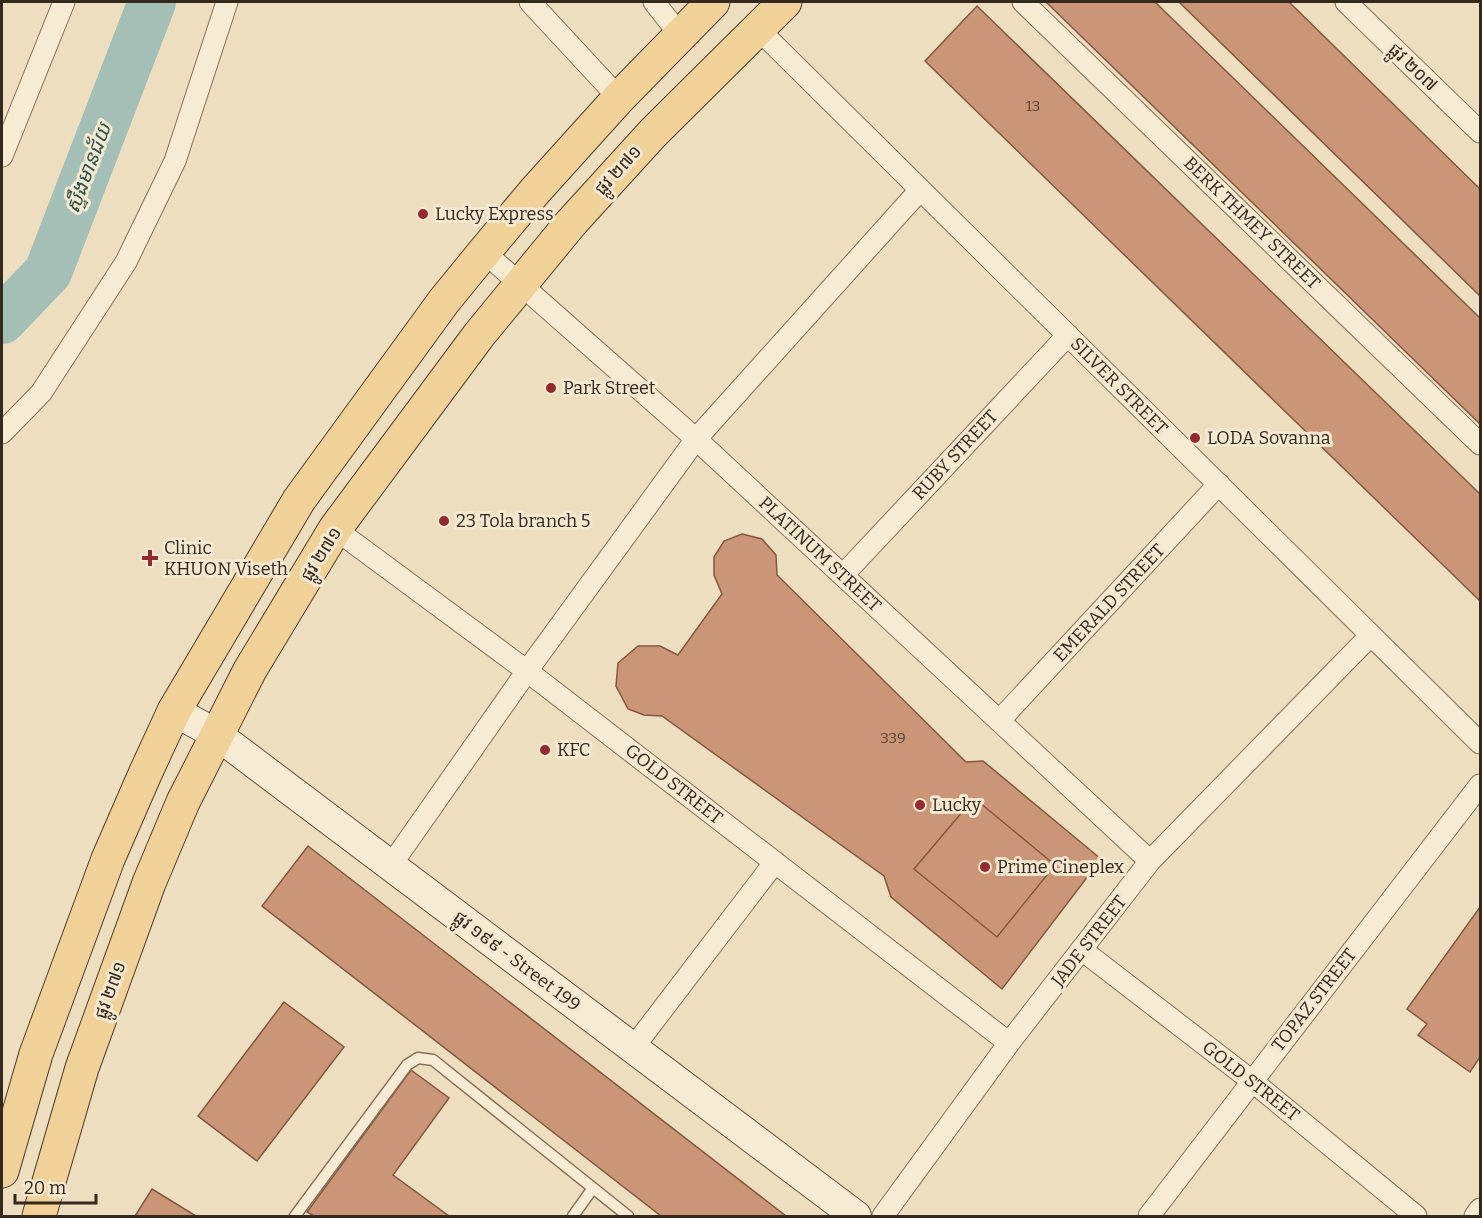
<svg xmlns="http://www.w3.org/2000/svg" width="1482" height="1218" font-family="Bitter,'Noto Sans Khmer',serif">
  <rect width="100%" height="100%" fill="#eddec0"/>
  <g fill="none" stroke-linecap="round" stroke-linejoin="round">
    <path stroke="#a3bfb6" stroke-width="48" d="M 2,320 L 48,272 L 152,2"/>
  </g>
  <path fill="#ca9677" stroke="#84573f" stroke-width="1.5" d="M 1046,2 L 1155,2 L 1480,318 L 1480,424 Z
    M 1179,2 L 1289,2 L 1480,189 L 1480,296 Z
    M 977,6 L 1480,494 L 1480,601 L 925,61 Z
    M 742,534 L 762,539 L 776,555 L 777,575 L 966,762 L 983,761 L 1101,859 L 1002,989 L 891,897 L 884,876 L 662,716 L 644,715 L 628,709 L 616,686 L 618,663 L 638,646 L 660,646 L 678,655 L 722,594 L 714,575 L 714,557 L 724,541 Z
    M 974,798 L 1055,865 L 997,937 L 914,869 Z
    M 308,846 L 786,1216 L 661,1216 L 262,906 Z
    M 1480,907 L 1480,1057 L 1470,1072 L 1418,1035 L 1427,1024 L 1407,1009 Z
    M 284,1002 L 344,1047 L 257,1161 L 198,1116 Z
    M 411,1070 L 449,1098 L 393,1175 L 449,1216 L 314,1216 L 307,1212 Z
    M 152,1189 L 196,1216 L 135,1216 Z"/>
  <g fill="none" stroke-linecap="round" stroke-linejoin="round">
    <g stroke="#866f59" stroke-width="13">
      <path id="lane" d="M 295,1216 L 407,1065 L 418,1058 L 433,1060 L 628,1216
        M 573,1216 L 593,1188"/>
    </g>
    <g stroke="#866f59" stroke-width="23">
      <path id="street" d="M 530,2 L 619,98
        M 654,2 L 680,35
        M 1023,2 L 1480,444
        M 1346,2 L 1480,132
        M 757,28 L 1480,743
        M 2,156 L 64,2
        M 484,252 L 696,439 L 1150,861
        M 2,433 L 41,393 L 126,262 L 175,161 L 227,2
        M 335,529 L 527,671 L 1009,1043
        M 843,575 L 1068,335
        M 999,721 L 1219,484
        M 391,865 L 527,671 L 696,439 L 920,190
        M 1082,950 L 1252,1081 L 1416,1216
        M 633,1048 L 775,862
        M 883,1216 L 1009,1043 L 1150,861 L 1371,635
        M 1149,1216 L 1480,785
        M 1475,1216 L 1480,1209"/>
    </g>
    <g stroke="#67503c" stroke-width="32">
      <path id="secondary" d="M 174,711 L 216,734 L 856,1216"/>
    </g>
    <g stroke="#533d2d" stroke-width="35">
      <path id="primary" d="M 2,1171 L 36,1054 L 108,859 L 145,774 L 174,711 L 299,500 L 444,301 L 484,252 L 535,191 L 619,98 L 713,2
        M 39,1216 L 82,1068 L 149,883 L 183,802 L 250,670 L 335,529 L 479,335 L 571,223 L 653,133 L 785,2"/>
    </g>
    <use href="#lane" stroke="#f8ebd3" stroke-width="10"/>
    <use href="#street" stroke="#f8ebd3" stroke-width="21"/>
    <use href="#secondary" stroke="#f8ebd3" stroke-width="30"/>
    <use href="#primary" stroke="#f0d198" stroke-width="33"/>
  </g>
  <g fill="#932a2f" stroke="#f4e8d0" stroke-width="2">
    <circle cx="423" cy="214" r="6"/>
    <circle cx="551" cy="388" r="6"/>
    <circle cx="1195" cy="438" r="6"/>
    <circle cx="444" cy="521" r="6"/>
    <path d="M147 549h6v6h6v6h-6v6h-6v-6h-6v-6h6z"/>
    <circle cx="545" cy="750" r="6"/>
    <circle cx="920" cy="805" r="6"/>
    <circle cx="985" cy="867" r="6"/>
  </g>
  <g text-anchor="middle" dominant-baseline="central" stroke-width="6" stroke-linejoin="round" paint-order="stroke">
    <g font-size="15" fill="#5a4434">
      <text x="1033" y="106">13</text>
      <text x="893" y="738">339</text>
    </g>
    <g font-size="18" fill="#35281d" stroke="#f4e8d0">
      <text transform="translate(1413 67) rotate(44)">ផ្លូវ ២០៧</text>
      <text transform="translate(618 170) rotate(-48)">ផ្លូវ ២៧១</text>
      <text transform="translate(1252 223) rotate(44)">BERK THMEY STREET</text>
      <text transform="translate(1119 386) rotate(45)">SILVER STREET</text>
      <text transform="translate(955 455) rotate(-47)">RUBY STREET</text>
      <text transform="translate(321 554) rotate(-58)">ផ្លូវ ២៧១</text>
      <text transform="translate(820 554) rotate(43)">PLATINUM STREET</text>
      <text transform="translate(1109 603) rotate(-47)">EMERALD STREET</text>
      <text transform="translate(674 784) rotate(38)">GOLD STREET</text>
      <text transform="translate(1089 941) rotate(-52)">JADE STREET</text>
      <text transform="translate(517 961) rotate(37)">ផ្លូវ ១៩៩ - Street 199</text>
      <text transform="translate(110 990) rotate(-70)">ផ្លូវ ២៧១</text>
      <text transform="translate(1314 1000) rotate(-52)">TOPAZ STREET</text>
      <text transform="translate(1251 1081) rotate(38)">GOLD STREET</text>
    </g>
    <g font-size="18" fill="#35281d" stroke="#f4e8d0" text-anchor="start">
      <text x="435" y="214">Lucky Express</text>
      <text x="563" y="388">Park Street</text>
      <text x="1207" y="438">LODA Sovanna</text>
      <text x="456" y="521">23 Tola branch 5</text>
      <text x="164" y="548">Clinic<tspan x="164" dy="21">KHUON Viseth</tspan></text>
      <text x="557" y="750">KFC</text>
      <text x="932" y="805">Lucky</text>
      <text x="997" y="867">Prime Cineplex</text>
    </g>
    <g font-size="20" font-style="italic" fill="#2c5551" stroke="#f4e8d0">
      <text transform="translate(88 168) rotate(-69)">ស្ទឹងមានជ័យ</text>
    </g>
  </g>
  <rect width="1482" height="1218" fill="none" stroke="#35281d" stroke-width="6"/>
  <path d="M15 1194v9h81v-9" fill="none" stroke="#35281d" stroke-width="3"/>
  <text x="24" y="1194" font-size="18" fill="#35281d" stroke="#f4e8d0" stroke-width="4.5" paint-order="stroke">20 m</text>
</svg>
